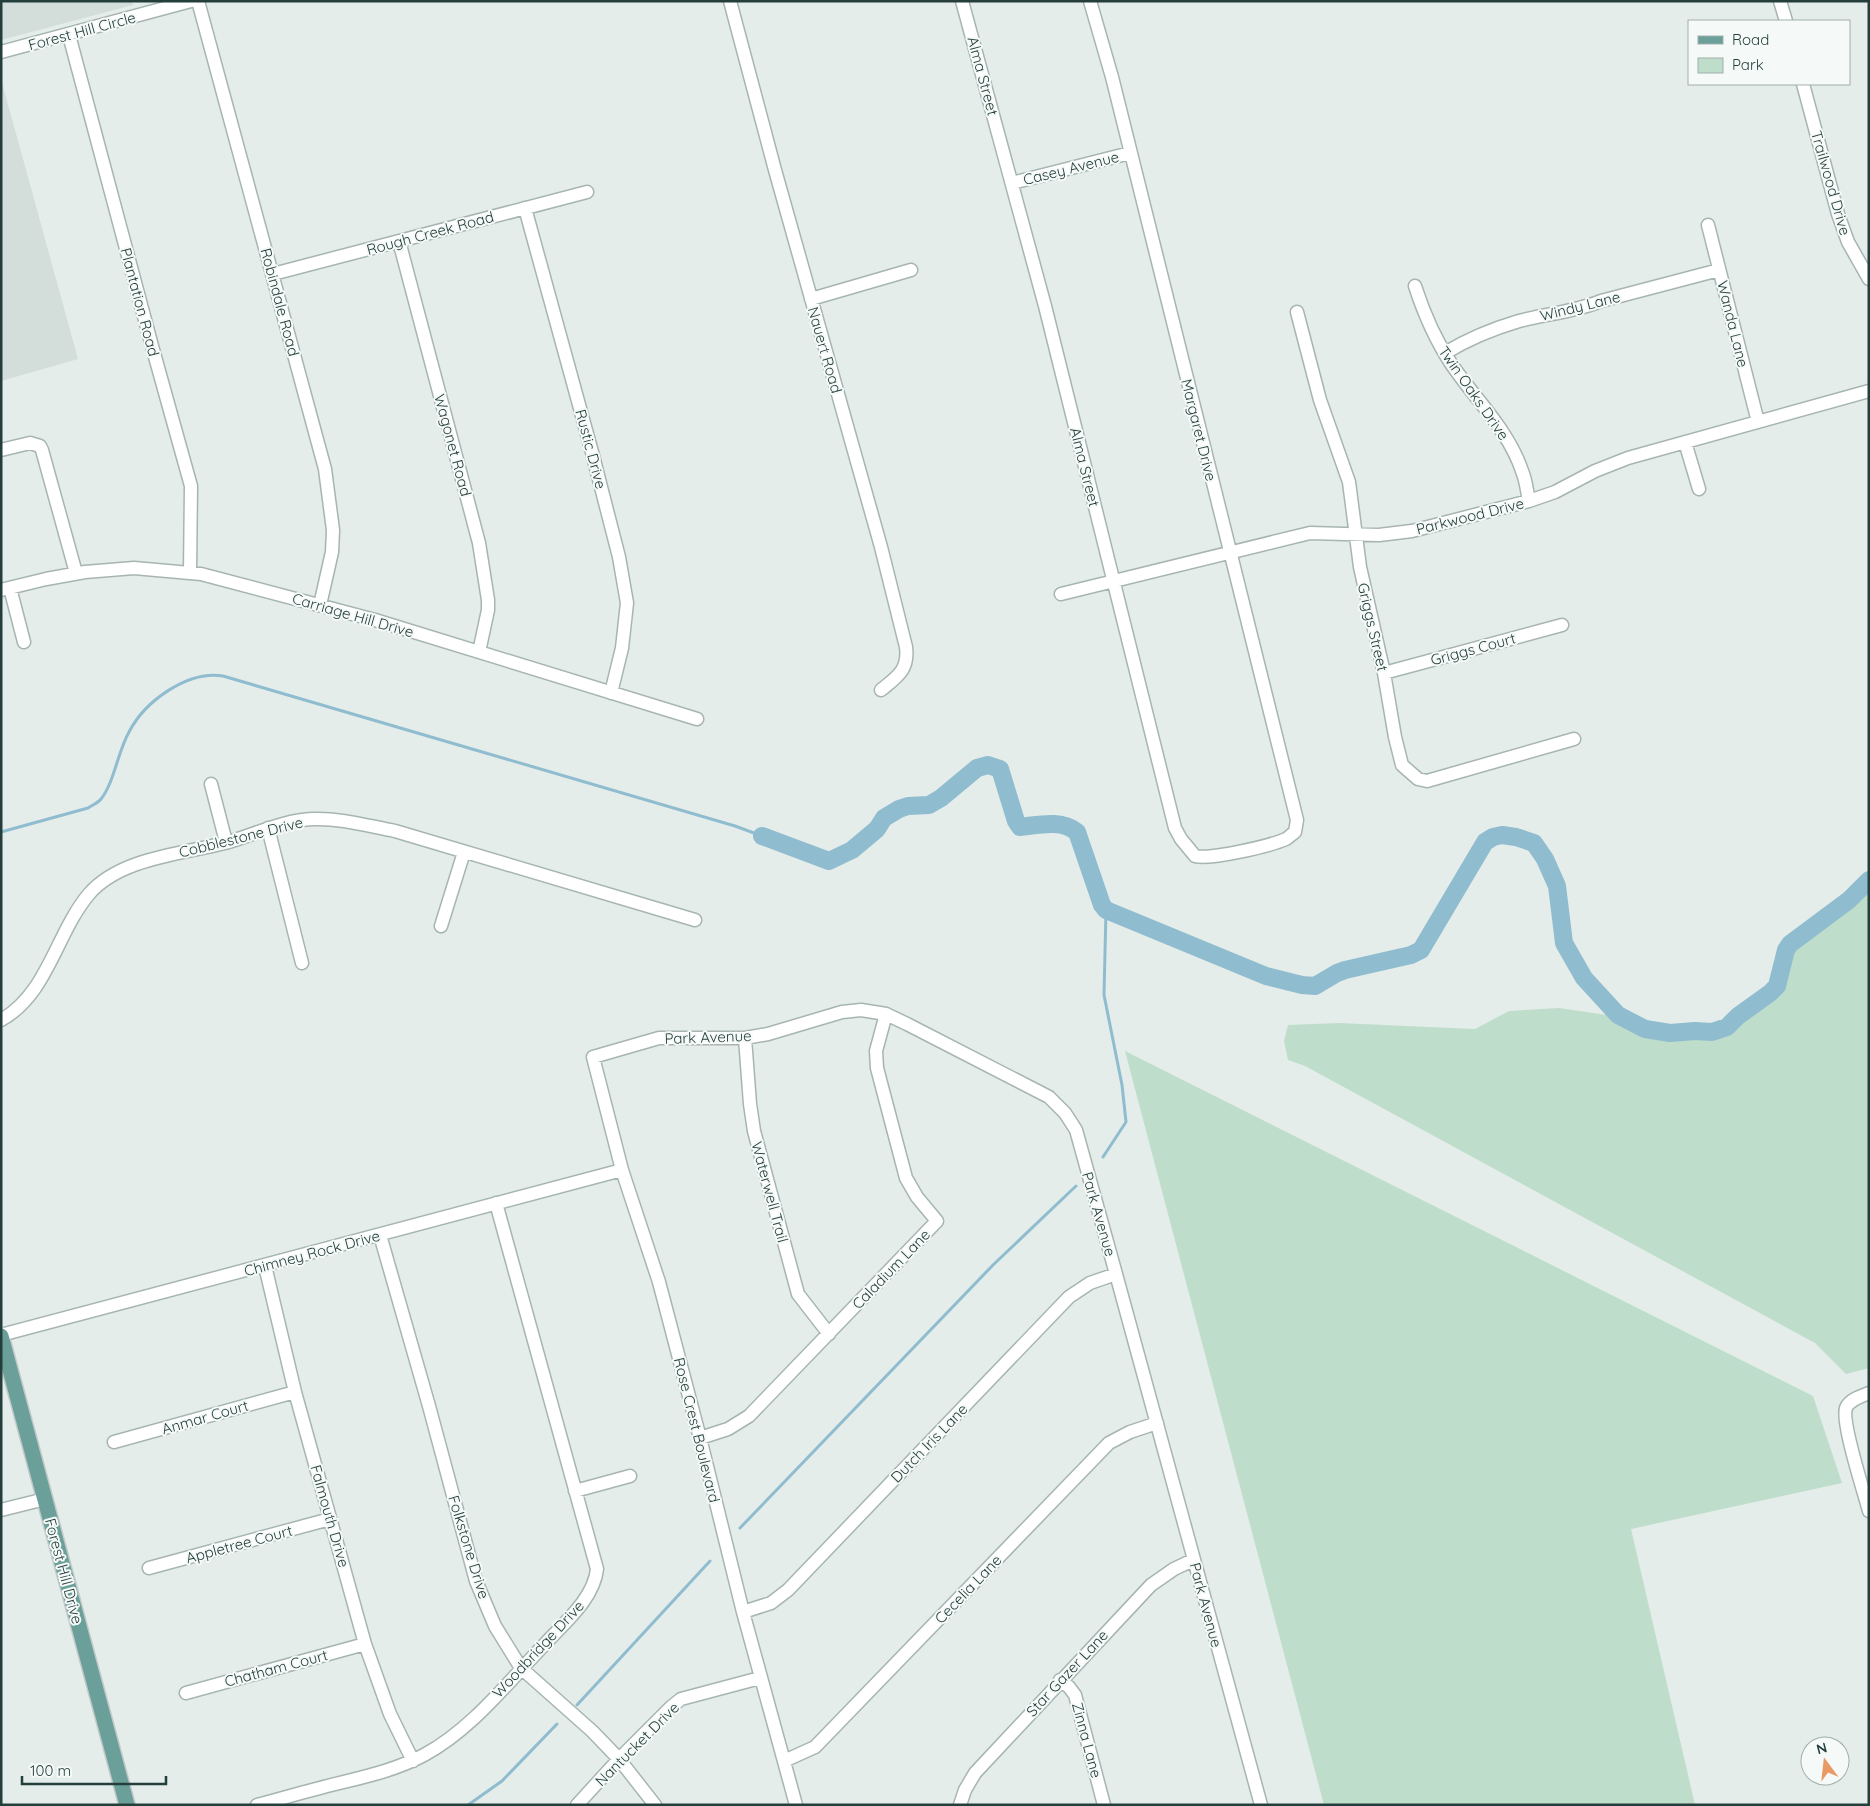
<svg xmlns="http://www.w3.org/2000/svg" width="1870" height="1806" font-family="Quicksand,sans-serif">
  <rect width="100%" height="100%" fill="#e4edea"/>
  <path fill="#d3ddda" d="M 1,1 L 132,1 L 133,5 L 1,40 Z
    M 1,79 L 78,359 L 1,381 Z"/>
  <path fill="#bfddcb" d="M 1869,876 L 1869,1368 L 1846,1374 L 1815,1343 L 1305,1066 L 1288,1060 L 1284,1041 L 1288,1025 L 1339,1023 L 1475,1029 L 1509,1011 L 1559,1008 L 1614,1016 L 1648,1034 L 1667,1036 L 1695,1034 L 1754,1012 L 1771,997 L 1778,977 L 1782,950 L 1850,901 Z
    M 1125,1051 L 1813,1396 L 1842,1483 L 1631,1529 L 1695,1805 L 1324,1805 Z"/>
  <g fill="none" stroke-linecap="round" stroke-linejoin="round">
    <path stroke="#90bccf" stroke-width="3" d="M 1,832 L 88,808 C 92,805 98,803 101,799 C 114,783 118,751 129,732 C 145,701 188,670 223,676 L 735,826 L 762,836
      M 1103,1157 L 1126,1122 L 1122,1085 L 1104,995 L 1106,910
      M 740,1528 L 993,1265 L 1076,1186
      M 577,1705 L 710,1561
      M 468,1805 L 502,1781 L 557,1724"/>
    <path stroke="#90bccf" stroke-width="18" d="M 762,836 L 829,861 L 852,850 L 877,829 L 884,818 L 899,809 L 908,806 L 929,805 L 941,798 L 977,768 L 988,765 L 1000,769 L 1016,821 L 1020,827 C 1039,825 1061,819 1077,832 L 1102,905 L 1106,910 L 1266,976 L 1302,985 L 1315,986 L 1337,973 L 1345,970 L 1411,955 L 1421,950 L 1485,842 L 1493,837 L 1502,835 L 1516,837 L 1534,843 L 1545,859 L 1557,886 L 1564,943 L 1584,978 L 1618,1015 L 1645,1029 L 1670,1033 L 1695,1031 L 1712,1032 L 1727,1027 L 1738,1016 L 1770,993 L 1777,986 L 1786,950 L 1790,944 L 1849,900 L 1869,880"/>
    <g stroke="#a7b5b2" stroke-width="15">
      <path id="minor" d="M 198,1 L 325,469 L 333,530 L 332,552 L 320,605
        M 730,1 L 775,170 L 881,547 L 906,647 C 909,670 897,677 881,690
        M 962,1 L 1045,306 L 1175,828 L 1181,839 L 1195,856 C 1210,860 1270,846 1286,839 C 1289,837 1292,834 1295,832 L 1297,820 L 1112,77 L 1090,1
        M 1780,1 L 1786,21
        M 69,35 L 152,346 L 191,486 L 190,572
        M 1,52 L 191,1
        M 1803,84 L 1838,214 L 1848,242 L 1869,279
        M 1012,183 L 1130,153
        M 525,208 L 592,452 L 619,557 L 627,603 L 622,648 L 611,693
        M 1708,225 L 1758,422
        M 399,241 L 479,543 L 488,600 L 488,610 L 479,652
        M 273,274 L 587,192
        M 1415,286 C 1424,314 1436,341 1452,365 C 1476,400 1509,431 1522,471 C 1526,480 1527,491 1529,501
        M 811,299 L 911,270
        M 1297,312 L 1320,400 L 1349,482 L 1360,567 L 1384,673 L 1395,737 L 1402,765 L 1418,779 L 1427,781 L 1574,739
        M 1445,353 C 1468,339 1492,329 1519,321 C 1546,314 1574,312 1601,301 L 1719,270
        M 1685,442 L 1699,489
        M 1,450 L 30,443 L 40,446 L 42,450 L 76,573
        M 10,588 L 24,642
        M 1,590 L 46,579 L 85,572 L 134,568 L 201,574 L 375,620 L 697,719
        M 1061,594 L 1310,533 L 1379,535 L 1412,531 L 1529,501 L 1555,492 L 1595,471 L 1628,458 L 1869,391
        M 1384,673 L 1562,625
        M 211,784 L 226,842
        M 268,828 L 302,963
        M 441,926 L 464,852
        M 1,1020 C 48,994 56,933 89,894 C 120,858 182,854 225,843 C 254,835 283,820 313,819 C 341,818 368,826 395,831 L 695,920
        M 745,1038 L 750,1104 L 754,1131 L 798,1294 L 829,1334
        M 380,1235 L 429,1406 L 476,1581 L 495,1626 L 521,1668 L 592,1731 L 619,1759 L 655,1805
        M 265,1266 L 295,1392 L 365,1644 L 390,1714 L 413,1761
        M 1,1335 L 622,1170
        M 1869,1393 C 1861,1396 1849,1400 1846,1408 C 1841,1422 1864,1492 1869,1511
        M 700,1438 L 728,1429 L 749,1416 L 937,1221 L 917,1197 L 906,1178 L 877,1068 L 876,1051 L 886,1014
        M 114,1442 L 295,1392
        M 575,1491 L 630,1476
        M 1,1510 L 45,1499
        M 149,1568 L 330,1519
        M 743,1612 L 771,1603 L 788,1590 L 1069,1297 L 1090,1283 L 1116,1274
        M 1060,1680 L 1069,1687 L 1075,1695 L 1104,1805
        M 186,1693 L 365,1644
        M 784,1761 L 815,1747 L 1109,1443 L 1130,1432 L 1157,1423
        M 257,1805 C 277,1800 296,1794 316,1789 C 353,1779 390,1773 424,1755 C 472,1729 507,1683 544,1645 C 563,1624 594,1599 597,1569 L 496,1203
        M 577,1805 L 619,1759 L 671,1707 L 681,1699 L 760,1678
        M 796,1805 L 743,1612 L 700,1438 L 659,1282 L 622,1170 L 593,1057 L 659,1038 L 745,1038 L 768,1034 L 842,1012 L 861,1010 L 886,1014 L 907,1024 L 1049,1097 L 1065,1113 L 1076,1130 L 1116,1274 L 1261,1805
        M 960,1805 L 965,1790 L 975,1773 L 1151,1585 L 1174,1569 L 1193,1560"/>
    </g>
    <g stroke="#c2c9c8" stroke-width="18">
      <path id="major" d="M 1,1336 L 127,1805"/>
    </g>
    <use href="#minor" stroke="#fff" stroke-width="12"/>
    <use href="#major" stroke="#6ba09a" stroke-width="15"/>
  </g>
  <g text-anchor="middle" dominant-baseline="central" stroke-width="4" stroke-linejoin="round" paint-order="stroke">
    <g font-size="15" fill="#243e3b" stroke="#f5faf8">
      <text transform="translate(82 31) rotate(-15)">Forest Hill Circle</text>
      <text transform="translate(983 76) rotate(75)">Alma Street</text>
      <text transform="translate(1071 168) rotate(-14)">Casey Avenue</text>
      <text transform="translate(1831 183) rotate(74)">Trailwood Drive</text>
      <text transform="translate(430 233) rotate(-15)">Rough Creek Road</text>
      <text transform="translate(140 302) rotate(75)">Plantation Road</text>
      <text transform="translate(280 302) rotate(75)">Robindale Road</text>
      <text transform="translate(1580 306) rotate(-14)">Windy Lane</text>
      <text transform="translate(1733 324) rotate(76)">Wanda Lane</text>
      <text transform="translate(825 350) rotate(74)">Nauert Road</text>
      <text transform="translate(1474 393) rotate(55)">Twin Oaks Drive</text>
      <text transform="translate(1199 430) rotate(76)">Margaret Drive</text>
      <text transform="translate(453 445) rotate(75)">Wagonet Road</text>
      <text transform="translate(591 449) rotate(75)">Rustic Drive</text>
      <text transform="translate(1085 467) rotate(76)">Alma Street</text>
      <text transform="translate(1470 516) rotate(-14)">Parkwood Drive</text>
      <text transform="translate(353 615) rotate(16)">Carriage Hill Drive</text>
      <text transform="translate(1373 627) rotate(77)">Griggs Street</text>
      <text transform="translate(1473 649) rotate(-15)">Griggs Court</text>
      <text transform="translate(241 837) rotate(-14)">Cobblestone Drive</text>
      <text transform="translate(708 1037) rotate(-2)">Park Avenue</text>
      <text transform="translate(770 1192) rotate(75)">Waterwell Trail</text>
      <text transform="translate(1099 1214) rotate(74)">Park Avenue</text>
      <text transform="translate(312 1253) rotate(-15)">Chimney Rock Drive</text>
      <text transform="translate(891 1269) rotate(-46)">Caladium Lane</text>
      <text transform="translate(205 1417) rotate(-16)">Anmar Court</text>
      <text transform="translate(697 1430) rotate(76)">Rose Crest Boulevard</text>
      <text transform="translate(929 1443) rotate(-46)">Dutch Iris Lane</text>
      <text transform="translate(330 1516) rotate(74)">Falmouth Drive</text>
      <text transform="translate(239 1544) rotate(-15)">Appletree Court</text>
      <text transform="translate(469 1547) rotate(73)">Folkstone Drive</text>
      <text transform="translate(64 1571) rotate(75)">Forest Hill Drive</text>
      <text transform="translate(968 1589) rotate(-46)">Cecelia Lane</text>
      <text transform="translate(1206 1605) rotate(75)">Park Avenue</text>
      <text transform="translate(538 1649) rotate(-47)">Woodbridge Drive</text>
      <text transform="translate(276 1668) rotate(-15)">Chatham Court</text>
      <text transform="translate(1067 1673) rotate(-47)">Star Gazer Lane</text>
      <text transform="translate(1087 1740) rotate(75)">Zinna Lane</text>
      <text transform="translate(637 1744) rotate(-45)">Nantucket Drive</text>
    </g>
  </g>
  <rect width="1870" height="1806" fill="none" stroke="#243e3b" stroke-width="5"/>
  <rect x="1688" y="20" width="162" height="65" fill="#f5faf8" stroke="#a1afac"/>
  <rect x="1698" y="36" width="25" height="8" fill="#6ba09a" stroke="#a1afac"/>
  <text x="1732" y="45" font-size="15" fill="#243e3b">Road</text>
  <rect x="1698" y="58" width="25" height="15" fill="#bfddcb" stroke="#a1afac"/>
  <text x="1732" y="70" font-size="15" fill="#243e3b">Park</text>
  <g transform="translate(1825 1761) rotate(345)"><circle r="24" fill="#f5faf8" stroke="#a1afac"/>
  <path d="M0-4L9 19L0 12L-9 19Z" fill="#eb9964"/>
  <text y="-8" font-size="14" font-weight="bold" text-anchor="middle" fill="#243e3b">N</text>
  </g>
  <path d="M22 1776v8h144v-8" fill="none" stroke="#243e3b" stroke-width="2.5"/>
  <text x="30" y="1776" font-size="15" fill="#243e3b" stroke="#f5faf8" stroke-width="4" paint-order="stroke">100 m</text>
</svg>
